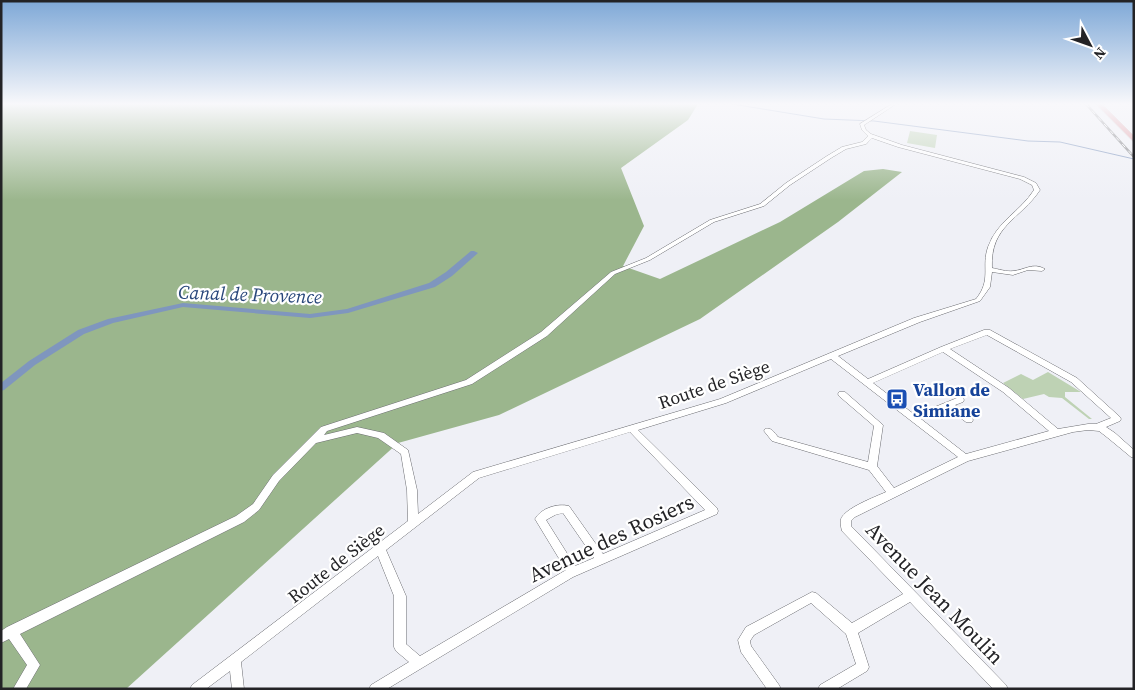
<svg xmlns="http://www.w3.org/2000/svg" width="1135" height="690" font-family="'Source Serif 4',serif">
  <rect width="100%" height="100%" fill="#eff0f6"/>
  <path fill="#bed2b4" d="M 910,131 L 937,135 L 935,148 L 907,143 Z
    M 1048,372 L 1081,392 L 1065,392 L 1065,397 L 1092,419 L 1089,419 L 1062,398 L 1049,397 L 1044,394 L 1023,399 L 1003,383 L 1021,374 L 1033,380 Z"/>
  <path fill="#9bb68d" d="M 1,104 L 698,104 L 688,120 L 621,168 L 644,226 L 623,266 L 660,279 L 780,222 L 864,171 L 883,169 L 902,172 L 838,222 L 700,319 L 499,415 L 398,443 L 126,689 L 1,689 Z"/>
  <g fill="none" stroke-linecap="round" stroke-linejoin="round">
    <path stroke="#7f96be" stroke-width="1" d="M 732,104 L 824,119 L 874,121 L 1028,141 L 1060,142 L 1134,159"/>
    <path fill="#7f96be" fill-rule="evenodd" d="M 471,251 L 474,251 L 478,253 L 452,276 L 435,287 L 348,313 L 310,318 L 183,307 L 113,323 L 84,334 L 35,365 L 4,390 L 1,391 L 1,383 L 29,361 L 78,330 L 108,319 L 183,303 L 310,314 L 347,309 L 429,283 L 446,272 Z"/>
    <g stroke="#6b6c71" stroke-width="1">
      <path id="minor" d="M 892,104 L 896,104 L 864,125 L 866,130 L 871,134 L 902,145 L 1024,177 L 1036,183 L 1040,190 C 1020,220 990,225 992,268 C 998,269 1007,272 1013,271 C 1025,270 1033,262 1045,269 L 1042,271 L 1028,270 L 1013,275 L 992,272 L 990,287 L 980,301 L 920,322 L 838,356 L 868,379 L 941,347 L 984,330 L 990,330 L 1077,378 L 1120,417 L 1121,419 L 1120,421 L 1106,427 L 1115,433 L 1134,450 L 1134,458 L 1131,457 L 1108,438 L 1099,431 L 1088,430 L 1073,432 L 968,461 L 855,517 L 851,521 L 851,526 L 1006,685 L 1008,689 L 993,689 L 910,602 L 858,633 L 869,667 L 867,671 L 837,689 L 818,689 L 820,685 L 856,664 L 846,634 L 811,603 L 754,635 L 750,641 L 751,646 L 779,685 L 781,689 L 767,689 L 741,652 L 738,640 L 746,627 L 812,592 L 816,593 L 852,623 L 903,594 L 842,531 C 841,527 840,523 841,519 C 845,508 875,497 886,492 L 869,470 L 772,441 L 764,431 L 765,429 C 771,427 774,432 778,437 L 868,462 L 874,426 L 839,396 L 838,394 L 839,392 L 845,392 L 883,425 L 877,466 L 894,488 L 958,457 L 831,359 L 726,403 L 638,430 L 717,508 L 718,511 L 717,514 L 573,577 L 387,689 L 369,689 L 371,685 L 409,662 L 396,651 L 394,647 L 394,596 L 378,556 L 241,662 L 244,689 L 232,689 L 230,671 L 206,689 L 190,689 L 192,685 L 408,521 L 407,490 L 401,454 L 378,438 L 357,433 L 316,443 L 279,481 L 259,510 L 244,522 L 20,634 L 40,665 L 26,689 L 13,689 L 27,665 L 9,639 L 1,643 L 1,631 L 7,627 L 236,516 L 253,504 L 273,475 L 321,427 L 466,380 L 541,332 L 611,272 L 646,258 L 710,220 L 760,204 L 786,183 L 827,156 L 842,147 L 862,142 L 868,136 L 862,130 L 860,124 ZM 872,138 L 898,147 L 1020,179 L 1032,185 L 1034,190 C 1020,212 997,221 988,247 C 981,267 992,279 976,299 L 914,318 L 720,399 L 473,472 L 418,514 L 417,490 L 408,450 L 384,433 L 357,427 L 324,435 L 327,431 L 472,384 L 547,336 L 615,274 L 650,260 L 714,222 L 764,206 L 790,185 L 831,158 L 846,149 L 866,144 ZM 987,335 L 1071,382 L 1111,418 L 1096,424 L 1088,424 L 1058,429 L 1009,388 L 950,349 ZM 943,352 L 1003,392 L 1049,431 L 966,454 L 921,419 L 947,408 L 966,422 L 972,422 L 973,420 L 972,418 L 955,405 L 963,402 L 964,400 L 963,398 L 957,398 L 915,415 L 873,383 ZM 630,432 L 705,510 L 603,554 L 569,506 C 558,503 541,508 535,519 L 566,570 L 420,656 L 406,644 L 406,596 L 386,550 L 479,478 ZM 563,513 L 594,558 L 575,566 L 546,520 L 555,515 Z"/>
    </g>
    <g stroke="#cfcfcf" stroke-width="1">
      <path id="highway" d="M 1096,104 L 1102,104 L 1134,136 L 1134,142 Z"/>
    </g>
    <use href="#minor" fill="#fff" fill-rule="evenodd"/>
    <use href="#highway" fill="#e0949c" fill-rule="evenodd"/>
    <g stroke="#77787c" stroke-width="2.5">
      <path id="rail" d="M 1086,104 L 1134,157"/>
    </g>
    <use href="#rail" stroke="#fff" stroke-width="1" stroke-dasharray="4.5" stroke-linecap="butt"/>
  </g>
  <linearGradient id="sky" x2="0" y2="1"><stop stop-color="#7ea8d7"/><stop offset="0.52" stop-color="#f8f8fb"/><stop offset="1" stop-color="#f8f8fb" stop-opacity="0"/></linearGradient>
  <rect width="1135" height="200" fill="url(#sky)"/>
  <defs>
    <g id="bus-square" transform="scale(1.125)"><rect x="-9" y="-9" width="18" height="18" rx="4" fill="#1a4fb4" stroke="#fff"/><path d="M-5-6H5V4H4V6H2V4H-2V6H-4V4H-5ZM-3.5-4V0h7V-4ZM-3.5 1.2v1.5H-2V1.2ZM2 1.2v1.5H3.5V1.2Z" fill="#fff"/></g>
  </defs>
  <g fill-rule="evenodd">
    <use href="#bus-square" x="897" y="399"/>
  </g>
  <g text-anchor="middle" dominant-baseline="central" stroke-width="4.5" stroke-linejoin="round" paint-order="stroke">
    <g font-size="18" fill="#232326" stroke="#fff">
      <text transform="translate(714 384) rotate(-19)">Route de Siège</text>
      <text transform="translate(336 563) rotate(-38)">Route de Siège</text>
    </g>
    <g font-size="18" font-weight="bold" fill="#164399" stroke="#fff" text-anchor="start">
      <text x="913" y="389">Vallon de<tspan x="913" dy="21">Simiane</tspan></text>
    </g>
    <g font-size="19" font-style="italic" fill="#29477b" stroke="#fff">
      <text transform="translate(250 294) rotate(2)">Canal de Provence</text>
    </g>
    <g font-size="21" fill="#232326" stroke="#fff">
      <text transform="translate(611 538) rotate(-25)">Avenue des Rosiers</text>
      <text transform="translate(935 593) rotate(46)">Avenue Jean Moulin</text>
    </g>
  </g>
  <rect width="1135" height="690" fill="none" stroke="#232326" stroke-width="5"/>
  <g transform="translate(1090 45) rotate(131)" stroke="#ffffff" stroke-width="4" paint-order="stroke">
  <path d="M0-4L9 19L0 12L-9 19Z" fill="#232326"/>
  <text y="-8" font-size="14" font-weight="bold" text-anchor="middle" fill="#232326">N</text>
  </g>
</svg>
